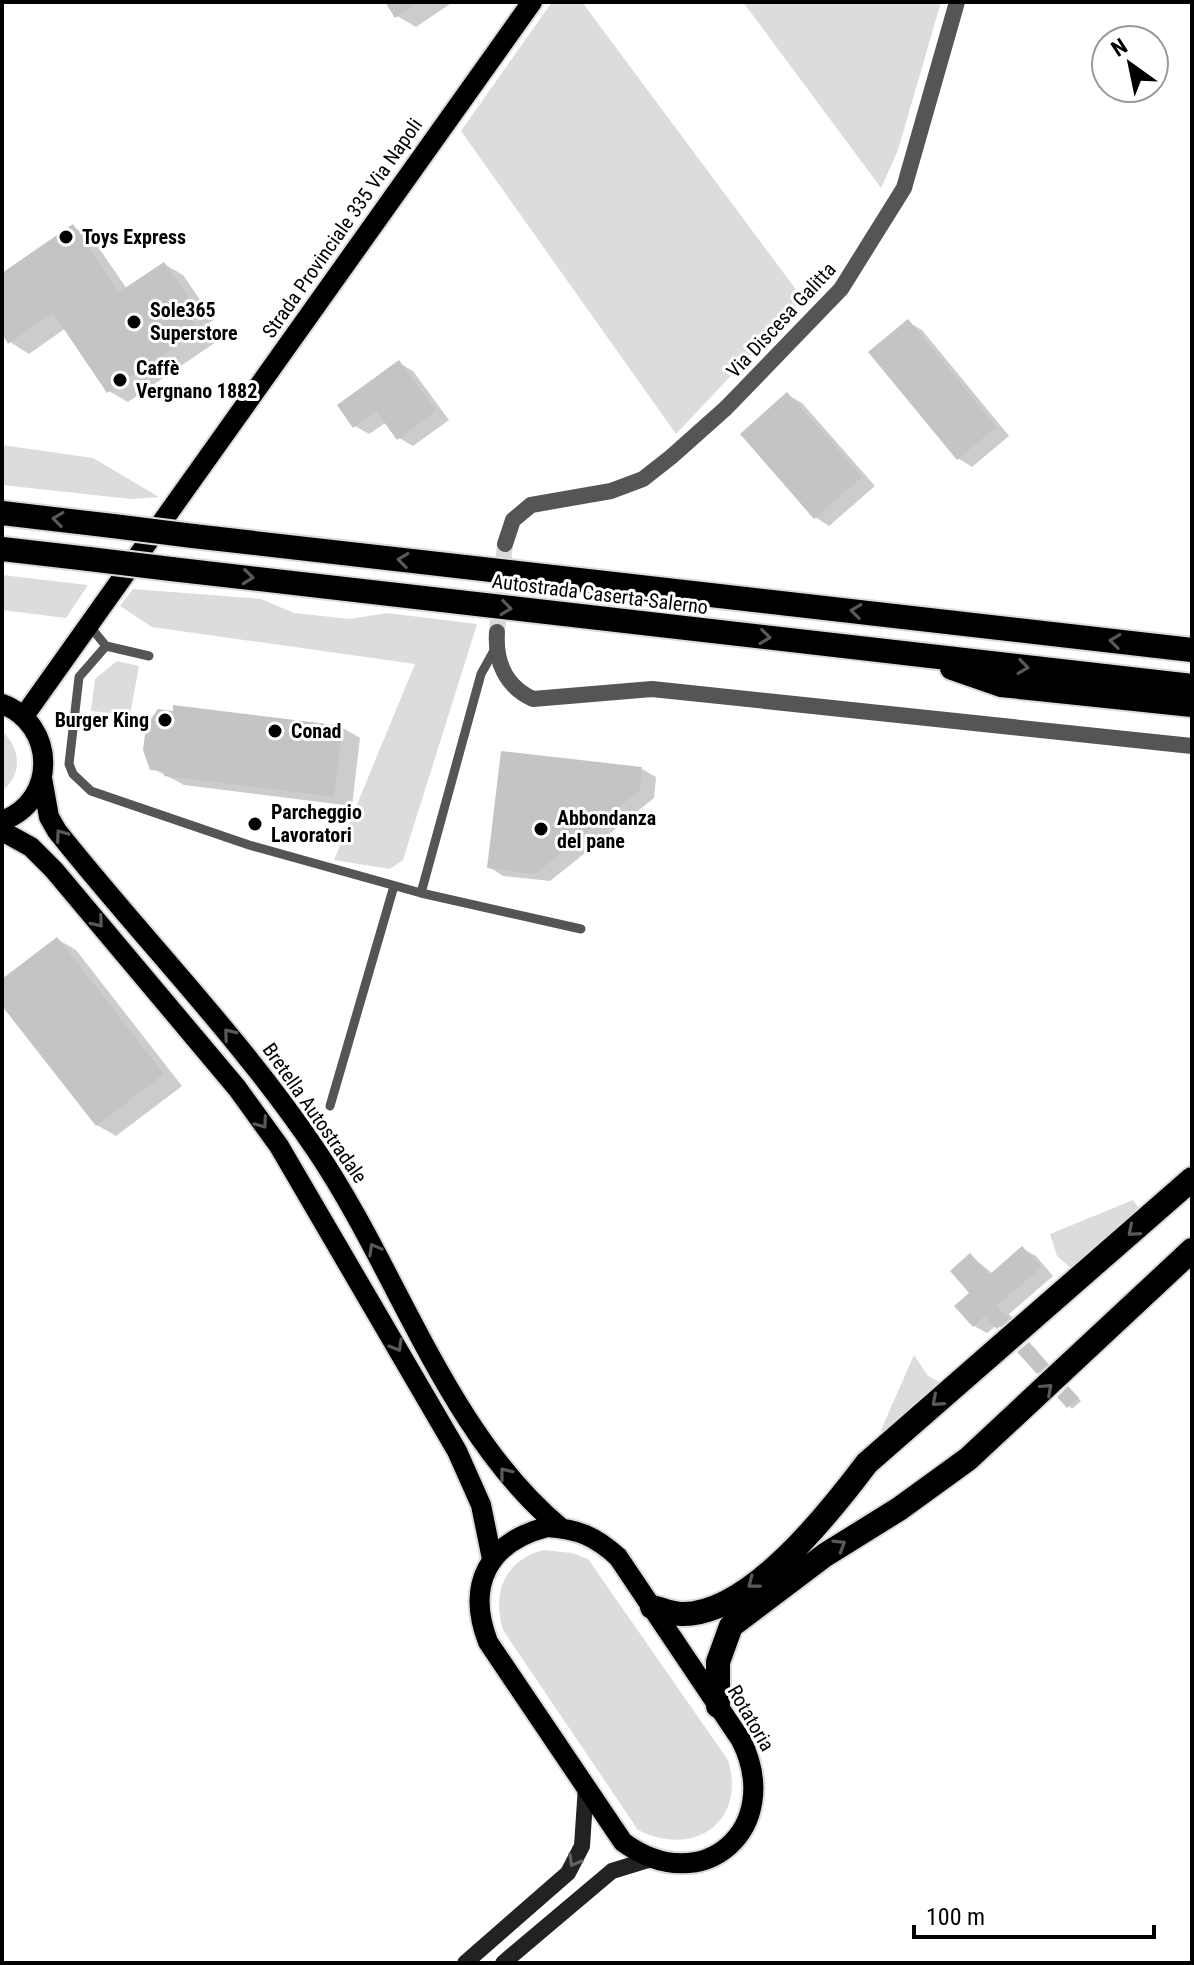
<svg xmlns="http://www.w3.org/2000/svg" width="1194" height="1965" font-family="'Roboto Condensed',sans-serif">
  <rect width="100%" height="100%" fill="#fff"/>
  <path fill="#dcdcdc" d="M 552,2 L 582,2 L 803,299 L 676,434 L 461,131 Z
    M 743,2 L 941,2 L 898,150 L 881,188 Z
    M 2,445 L 93,458 L 159,497 L 131,499 L 2,485 Z
    M 2,575 L 88,585 L 66,618 L 2,610 Z
    M 133,589 L 261,599 L 294,613 L 350,619 L 387,613 L 477,624 L 403,860 L 390,869 L 334,860 L 415,664 L 152,627 L 120,606 Z
    M 117,661 L 139,666 L 130,715 L 91,711 L 95,679 Z
    M 2,731 C 21,749 23,774 2,791 Z
    M 1133,1200 L 1140,1210 L 1074,1271 L 1057,1256 L 1050,1234 Z
    M 914,1355 L 928,1376 L 943,1384 L 888,1435 L 881,1430 Z
    M 543,1550 L 572,1553 L 588,1559 L 728,1760 C 747,1822 694,1858 638,1830 L 503,1630 C 492,1593 504,1561 543,1550 Z"/>
  <path fill="#0003" d="M 387,2 L 453,2 L 416,27 L 397,16 Z
    M 73,227 L 92,238 L 127,289 L 164,264 L 183,275 L 214,320 L 205,325 L 216,342 L 128,402 L 109,391 L 66,328 L 29,354 L 10,342 L 2,331 L 2,275 Z
    M 908,322 L 922,330 L 1009,436 L 972,467 L 958,458 Z
    M 399,363 L 413,371 L 449,420 L 413,446 L 399,438 L 387,422 L 369,434 L 355,426 Z
    M 788,395 L 802,403 L 875,486 L 829,526 L 815,517 Z
    M 343,728 L 360,738 L 352,806 L 184,785 L 152,768 Z
    M 642,769 L 656,777 L 654,798 L 550,881 L 503,876 L 489,867 Z
    M 57,939 L 76,950 L 182,1086 L 116,1136 L 97,1125 L 2,1003 L 2,981 Z
    M 1023,1249 L 1036,1256 L 1053,1276 L 1009,1314 L 1021,1328 L 1012,1335 L 997,1325 L 987,1333 L 974,1326 L 970,1255 L 993,1274 Z
    M 1033,1346 L 1051,1367 L 1042,1375 L 1038,1372 Z
    M 1072,1391 L 1081,1401 L 1072,1409 L 1060,1397 Z"/>
  <path fill="#c4c4c4" d="M 385,2 L 418,2 L 395,18 Z
    M 73,224 L 119,292 L 164,262 L 196,308 L 187,314 L 199,330 L 107,393 L 53,313 L 8,344 L 2,334 L 2,273 Z
    M 908,319 L 996,427 L 957,460 L 868,352 Z
    M 399,360 L 436,411 L 397,440 L 376,411 L 353,428 L 337,405 Z
    M 787,392 L 862,477 L 814,519 L 740,434 Z
    M 173,705 L 343,726 L 334,797 L 164,776 L 165,771 L 150,770 L 143,750 L 146,726 L 158,709 L 173,711 Z
    M 501,751 L 642,767 L 640,790 L 535,874 L 487,868 Z
    M 57,937 L 164,1074 L 96,1126 L 2,1006 L 2,979 Z
    M 1022,1246 L 1041,1267 L 997,1306 L 1009,1319 L 997,1329 L 985,1316 L 973,1327 L 954,1306 L 969,1293 L 950,1271 L 970,1253 L 989,1275 Z
    M 1029,1342 L 1048,1364 L 1037,1374 L 1017,1352 Z
    M 1068,1386 L 1079,1398 L 1067,1408 L 1057,1397 Z"/>
  <g fill="none" stroke-linecap="round" stroke-linejoin="round">
    <path stroke="#d9d9d9" stroke-width="16" stroke-dasharray="16 8" stroke-linecap="butt" d="M 497,632 L 505,544"/>
    <g stroke="#dbdbdb" stroke-width="24">
      <path id="primary" d="M 2,704 C 56,724 58,801 2,821
        M 24,716 L 532,2
        M 42,778 L 49,817 L 57,831 C 142,938 239,1036 316,1150 C 398,1271 447,1434 561,1528
        M 2,831 L 31,847 L 54,870 L 237,1088 L 279,1146 L 457,1451 L 481,1505 L 492,1559
        M 547,1527 C 578,1529 595,1536 618,1557 L 741,1740 C 785,1828 703,1901 623,1842 L 488,1642 C 466,1585 488,1542 547,1527 Z"/>
    </g>
    <g stroke="#dbdbdb" stroke-width="28">
      <path id="highway" d="M 2,513 L 113,526
        M 193,536 L 1192,650
        M 2,549 L 89,559
        M 171,569 L 1192,686
        M 952,668 L 1001,685 L 1192,705
        M 652,1607 C 661,1609 672,1614 682,1614 C 750,1615 830,1512 867,1463 L 1192,1179
        M 718,1706 L 718,1662 L 731,1626 L 825,1555 L 899,1509 L 968,1459 L 1192,1250"/>
    </g>
    <path stroke="#555" stroke-width="9" d="M 88,624 L 106,646 L 149,656
      M 106,646 L 79,677 L 69,764 L 73,774 L 91,791 L 249,845 L 421,893 L 581,929
      M 421,893 L 481,674 L 496,647
      M 330,1106 L 394,886"/>
    <path stroke="#555" stroke-width="16" d="M 505,544 L 513,520 L 531,505 L 611,491 L 643,479 L 671,457 L 726,408 L 841,289 L 904,188 L 957,2
      M 497,632 C 495,661 505,686 533,699 L 652,689 L 1192,746"/>
    <path stroke="#222" stroke-width="16" d="M 465,1963 L 568,1873 L 582,1846 L 586,1786
      M 503,1963 L 612,1871 L 651,1859"/>
    <use href="#primary" stroke="#000" stroke-width="20"/>
    <use href="#highway" stroke="#000" stroke-width="24"/>
    <g stroke="#dbdbdb" stroke-width="28" stroke-linecap="butt">
      <path id="highway-bridge" d="M 113,526 L 193,536
        M 89,559 L 171,569"/>
    </g>
    <use href="#highway-bridge" stroke="#000" stroke-width="24"/>
  </g>
  <defs><path id="oneway-chevron" d="M-2-3.5L2.5 0L-2 3.5" fill="none" stroke-width="1.6" stroke-linecap="round" stroke-linejoin="round" transform="scale(2)"/></defs>
  <g stroke="#595959">
    <use href="#oneway-chevron" transform="translate(58 519) rotate(-173)"/>
    <use href="#oneway-chevron" transform="translate(403 560) rotate(-173)"/>
    <use href="#oneway-chevron" transform="translate(248 577) rotate(6)"/>
    <use href="#oneway-chevron" transform="translate(506 608) rotate(7)"/>
    <use href="#oneway-chevron" transform="translate(856 611) rotate(-173)"/>
    <use href="#oneway-chevron" transform="translate(765 637) rotate(7)"/>
    <use href="#oneway-chevron" transform="translate(1115 641) rotate(-173)"/>
    <use href="#oneway-chevron" transform="translate(1023 667) rotate(7)"/>
    <use href="#oneway-chevron" transform="translate(61 835) rotate(-126)"/>
    <use href="#oneway-chevron" transform="translate(98 922) rotate(50)"/>
    <use href="#oneway-chevron" transform="translate(229 1034) rotate(-130)"/>
    <use href="#oneway-chevron" transform="translate(262 1123) rotate(54)"/>
    <use href="#oneway-chevron" transform="translate(1133 1231) rotate(139)"/>
    <use href="#oneway-chevron" transform="translate(374 1249) rotate(-119)"/>
    <use href="#oneway-chevron" transform="translate(397 1346) rotate(60)"/>
    <use href="#oneway-chevron" transform="translate(1047 1389) rotate(-42)"/>
    <use href="#oneway-chevron" transform="translate(937 1401) rotate(139)"/>
    <use href="#oneway-chevron" transform="translate(505 1473) rotate(-129)"/>
    <use href="#oneway-chevron" transform="translate(840 1545) rotate(-32)"/>
    <use href="#oneway-chevron" transform="translate(753 1583) rotate(142)"/>
  </g>
  <use stroke="#646464" href="#oneway-chevron" transform="translate(574 1861) rotate(119)"/>
  <g fill="#000" stroke="#fff" stroke-width="3">
    <circle cx="66" cy="237" r="8"/>
    <circle cx="134" cy="322" r="8"/>
    <circle cx="120" cy="380" r="8"/>
    <circle cx="165" cy="720" r="8"/>
    <circle cx="275" cy="731" r="8"/>
    <circle cx="255" cy="824" r="8"/>
    <circle cx="541" cy="829" r="8"/>
  </g>
  <g text-anchor="middle" dominant-baseline="central" stroke-width="6" stroke-linejoin="round" paint-order="stroke">
    <g font-size="20" fill="#000" stroke="#fff">
      <text transform="translate(342 228) rotate(-55)">Strada Provinciale 335 Via Napoli</text>
      <text transform="translate(781 320) rotate(-47)">Via Discesa Galitta</text>
      <text transform="translate(600 594) rotate(7)">Autostrada Caserta-Salerno</text>
      <text transform="translate(315 1113) rotate(55)">Bretella Autostradale</text>
      <text transform="translate(751 1718) rotate(60)">Rotatoria</text>
    </g>
    <g font-size="20" font-weight="bold" fill="#000" stroke="#fff" text-anchor="start">
      <text x="82" y="237">Toys Express</text>
      <text x="150" y="310">Sole365<tspan x="150" dy="23">Superstore</tspan></text>
      <text x="136" y="368">Caffè<tspan x="136" dy="23">Vergnano 1882</tspan></text>
      <text x="149" y="720" text-anchor="end">Burger King</text>
      <text x="291" y="731">Conad</text>
      <text x="271" y="812">Parcheggio<tspan x="271" dy="23">Lavoratori</tspan></text>
      <text x="557" y="818">Abbondanza<tspan x="557" dy="23">del pane</tspan></text>
    </g>
  </g>
  <rect width="1194" height="1965" fill="none" stroke="#000000" stroke-width="8"/>
  <g transform="translate(1130 64) rotate(327)"><circle r="38" fill="#ffffff" stroke="#999999" stroke-width="2"/>
  <path d="M0-6L14 30L0 20L-14 30Z" fill="#000000"/>
  <text y="-12" font-size="22" font-weight="bold" text-anchor="middle" fill="#000000">N</text>
  </g>
  <path d="M914 1925v12h240v-12" fill="none" stroke="#000000" stroke-width="4"/>
  <text x="926" y="1925" font-size="24" fill="#000000" stroke="#ffffff" stroke-width="6" paint-order="stroke">100 m</text>
</svg>
